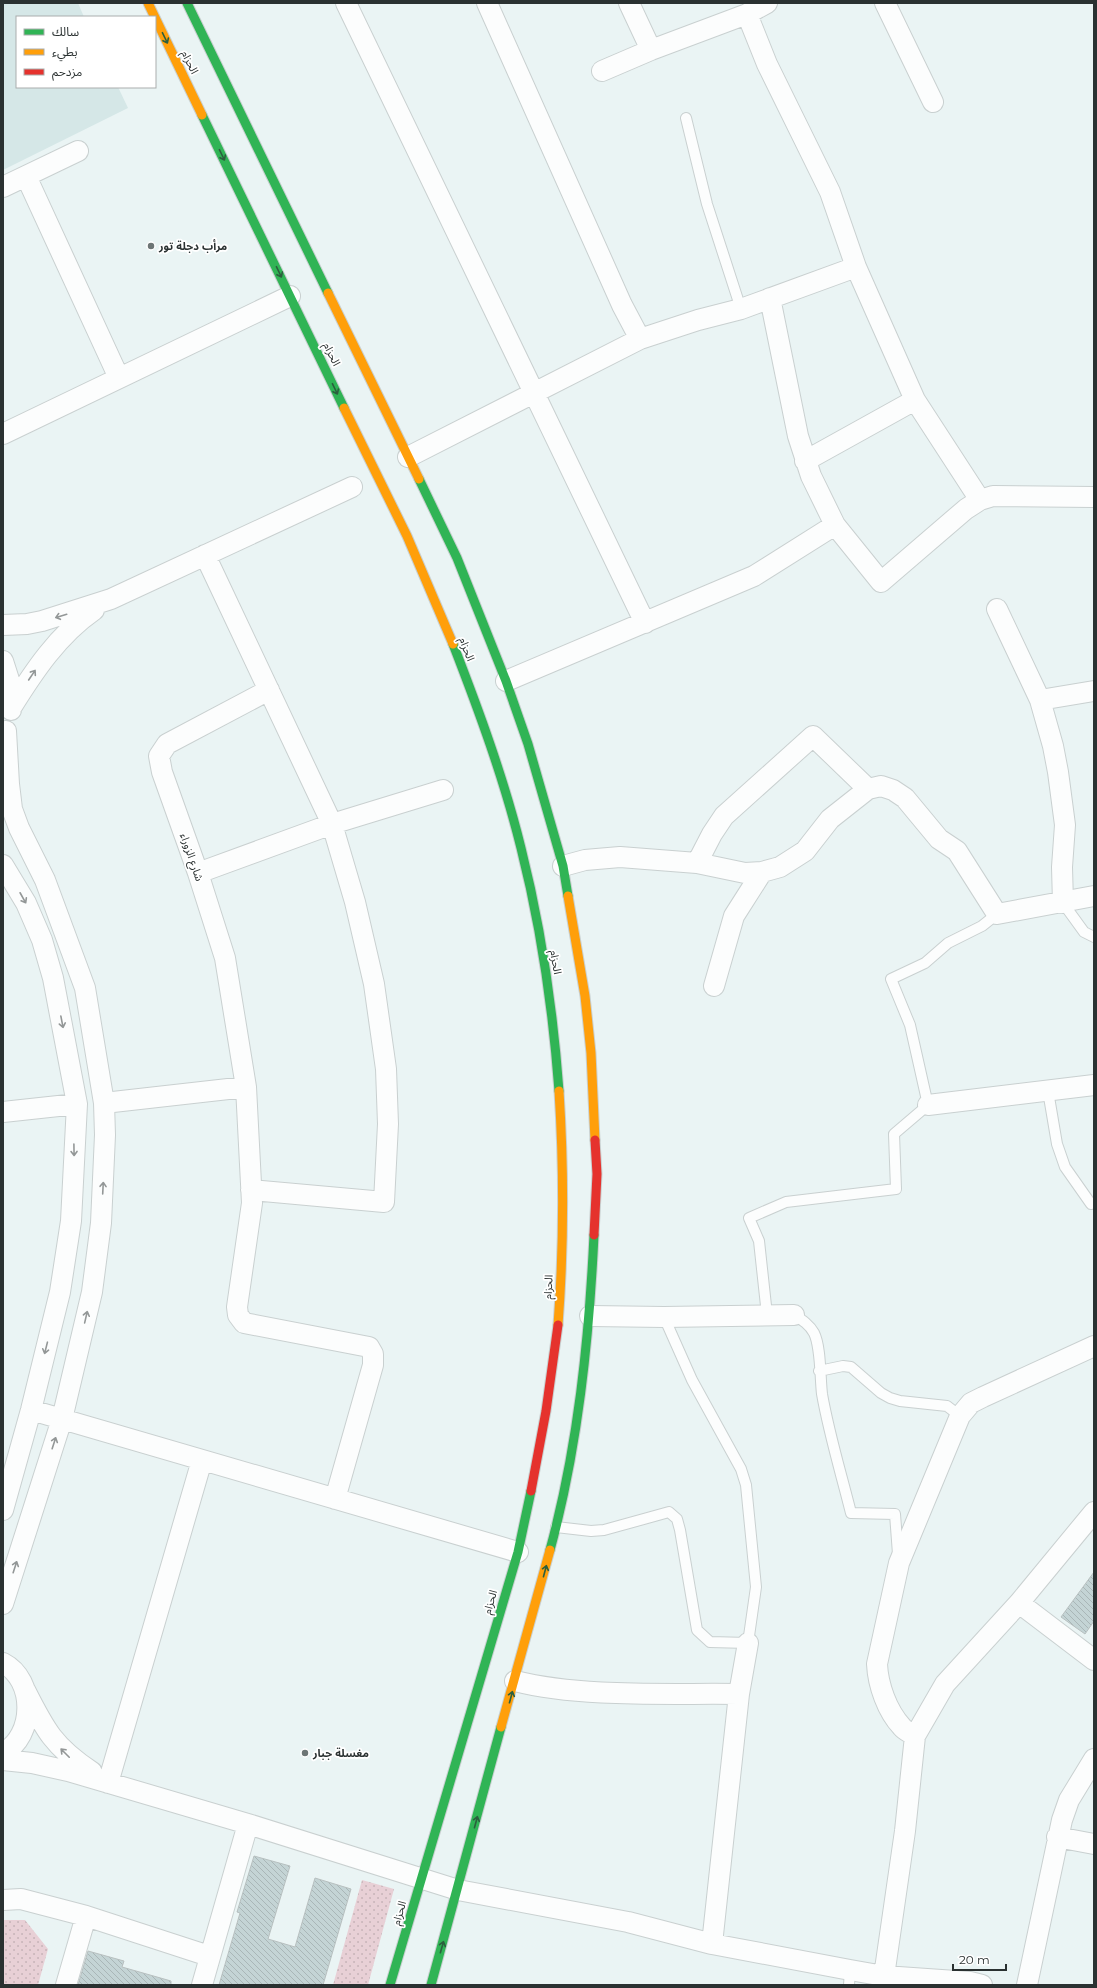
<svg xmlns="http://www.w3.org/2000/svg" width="1097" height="1988" font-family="Montserrat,'Noto Sans Arabic',sans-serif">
  <defs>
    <pattern id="park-dots" width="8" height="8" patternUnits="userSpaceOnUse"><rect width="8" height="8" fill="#e8d0d6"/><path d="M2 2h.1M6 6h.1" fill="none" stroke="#c7b3b8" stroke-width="1.8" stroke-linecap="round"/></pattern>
    <pattern id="building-back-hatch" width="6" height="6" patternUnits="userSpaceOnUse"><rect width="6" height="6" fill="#c4d4d5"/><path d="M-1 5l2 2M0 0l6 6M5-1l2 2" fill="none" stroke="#a9b6b7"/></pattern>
  </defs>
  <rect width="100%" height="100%" fill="#eaf4f4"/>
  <path fill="#d5e7e7" d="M 3,3 L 78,3 L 84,17 L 17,17 L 17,87 L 118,87 L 128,108 L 3,170 Z"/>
  <path fill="url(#park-dots)" d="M 362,1880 L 394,1889 L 368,1985 L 333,1985 Z
    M 3,1920 L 25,1920 L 48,1949 L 38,1985 L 3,1985 Z"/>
  <path fill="url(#building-back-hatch)" stroke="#b8c0c0" d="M 1094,1572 L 1094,1621 L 1085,1634 L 1061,1617 Z
    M 254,1856 L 290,1866 L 268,1939 L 295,1947 L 315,1878 L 351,1889 L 323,1985 L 219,1985 L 240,1913 L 237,1912 Z
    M 88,1951 L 124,1961 L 122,1967 L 171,1981 L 171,1985 L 78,1985 Z"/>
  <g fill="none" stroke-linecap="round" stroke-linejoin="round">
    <g stroke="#c9d0d0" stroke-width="12">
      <path id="lane" d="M 686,118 L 707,204 L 741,309
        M 1063,903 L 1084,932 L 1094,937
        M 1048,1091 L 1057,1144 L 1065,1167 L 1091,1204 L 1094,1203
        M 767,1315 L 759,1241 L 749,1218 L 786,1202 L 896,1189 L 894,1134 L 928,1105 L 910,1025 L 891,979 L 925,963 L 948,943 L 982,926 L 997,914
        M 794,1315 C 802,1320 809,1324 814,1333 C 821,1347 820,1377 822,1394 C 829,1434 841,1473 851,1513 L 895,1514 L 898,1554
        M 819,1371 L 843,1366 L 851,1367 L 881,1393 L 890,1398 L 900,1401 L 947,1406 L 960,1416
        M 556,1527 L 591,1531 L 604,1530 L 669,1512 L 677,1519 L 680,1530 L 697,1630 L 710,1642 L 748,1643 L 756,1587 L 746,1485 L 741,1469 L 692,1380 L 664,1317
        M 849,1985 L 850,1970"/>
    </g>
    <g stroke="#c9d0d0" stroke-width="22">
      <path id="street" d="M 346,3 L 645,623
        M 487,3 L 622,305 L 640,339
        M 629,3 L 651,50
        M 885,3 L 933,102
        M 747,14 L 767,64 L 830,192 L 856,267 L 915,400 L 980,500
        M 602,71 L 651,50 L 747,14 L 767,3
        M 26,176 L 119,378
        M 3,187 L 78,151
        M 770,298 L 798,436 L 811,476 L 835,525 L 881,582 L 966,509 L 980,500 L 993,496 L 1094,497
        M 3,434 L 290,296
        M 408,457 L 640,339 L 698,320 L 741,309 L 856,267
        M 805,461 L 915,400
        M 205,555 L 332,824 L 355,902 L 374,984 L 386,1069 L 388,1124 L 384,1202 L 251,1190
        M 997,609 L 1040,700 L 1053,746 L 1058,772 L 1065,825 L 1062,867 L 1063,903
        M 3,625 L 27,624 L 42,621 L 111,599 L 352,487
        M 3,661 L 11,686 L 11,710
        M 506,681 L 754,576 L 835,525
        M 269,690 L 167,744 L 159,756 L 162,772 L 198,873 L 225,958 L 246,1087 L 252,1203 L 237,1307 L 238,1315 L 244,1323 L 369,1347 L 373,1354 L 373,1365 L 335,1499
        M 1040,700 L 1094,691
        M 11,708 C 34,671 58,635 94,610
        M 697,863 L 712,834 L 724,816 L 813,736 L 868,789
        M 3,865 L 26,903 L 42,940 L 53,978 L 77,1104 L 71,1221 L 60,1292 L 31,1410 L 3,1510
        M 563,866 L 585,860 L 620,857 L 697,863 L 745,873 L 762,872 L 780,867 L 805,851 L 830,819 L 868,789 L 881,786 L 893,790 L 905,798 L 939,839 L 957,851 L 997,914 L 1094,896
        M 198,873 L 332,824 L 443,790
        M 714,986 L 734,916 L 762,872
        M 104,1103 L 246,1087
        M 928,1105 L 1094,1085
        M 3,1112 L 77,1104
        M 590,1316 L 664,1317 L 794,1315
        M 31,1410 L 518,1552
        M 1019,1603 L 1094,1660
        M 3,1604 L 62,1419 L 92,1292 L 101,1223 L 105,1135 L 104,1103 L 85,988 L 45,880 L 19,828 L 12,809 L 9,784 L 6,731
        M 3,1663 C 36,1680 35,1736 3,1753
        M 515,1681 C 583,1698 669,1693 739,1694
        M 25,1690 C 45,1730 54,1747 92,1772
        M 915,1736 C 911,1733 905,1731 902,1727 C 887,1711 878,1685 877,1664 L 899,1563 L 960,1416 L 971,1403 L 983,1397 L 1094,1346
        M 3,1760 L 32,1763 L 68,1771 L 248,1824 L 458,1890 L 628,1922 L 712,1944 L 850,1970 L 884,1976 L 970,1982 L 982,1985
        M 108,1783 L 202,1460
        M 1057,1837 L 1094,1844
        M 3,1900 L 21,1899 L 86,1916 L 209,1956
        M 712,1944 L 739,1694 L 748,1643
        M 884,1976 L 905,1831 L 915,1736 L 945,1684 L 1019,1603 L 1094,1512
        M 66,1985 L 86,1916
        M 202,1985 L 248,1824
        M 1027,1985 L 1062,1820 L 1069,1800 L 1094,1759"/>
    </g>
    <g stroke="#c9d0d0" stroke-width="11">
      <path id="fast" d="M 187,3 L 328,293
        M 202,115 L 344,408
        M 419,479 L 457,558 L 506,681 L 528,744 L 563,866 L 568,896
        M 453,644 C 479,711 504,779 521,848 C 541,927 553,1010 559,1091
        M 550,1550 C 578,1447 589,1340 594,1235
        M 390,1985 L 518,1552 L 531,1491
        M 431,1985 L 501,1727"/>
    </g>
    <g stroke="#c9d0d0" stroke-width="11">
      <path id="slow" d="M 148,3 L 202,115
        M 328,293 L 419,479
        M 344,408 L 407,536 L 453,644
        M 568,896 L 585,996 L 591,1053 L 595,1140
        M 558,1325 C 564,1246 564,1169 559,1091
        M 501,1727 L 550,1550"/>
    </g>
    <g stroke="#c9d0d0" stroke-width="11">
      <path id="jam" d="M 594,1235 L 597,1174 L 595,1140
        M 531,1491 L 546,1411 L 558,1325"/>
    </g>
    <use href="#lane" stroke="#fcfdfd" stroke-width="10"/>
    <use href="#street" stroke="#fcfdfd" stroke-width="20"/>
    <use href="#fast" stroke="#30b455" stroke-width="9"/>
    <use href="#slow" stroke="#ff9f0a" stroke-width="9"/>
    <use href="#jam" stroke="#e5322d" stroke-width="9"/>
  </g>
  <defs><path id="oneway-shaft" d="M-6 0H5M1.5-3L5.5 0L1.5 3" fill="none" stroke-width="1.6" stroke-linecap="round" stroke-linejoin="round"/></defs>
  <g stroke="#2c5f3e">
    <use href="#oneway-shaft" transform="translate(165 38) rotate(64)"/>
    <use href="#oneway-shaft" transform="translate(222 155) rotate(64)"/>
    <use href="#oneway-shaft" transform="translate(279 272) rotate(64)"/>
    <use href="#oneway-shaft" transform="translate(335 389) rotate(64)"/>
    <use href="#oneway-shaft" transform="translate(545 1571) rotate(-75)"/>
    <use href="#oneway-shaft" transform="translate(511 1697) rotate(-75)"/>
    <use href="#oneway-shaft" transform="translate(476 1822) rotate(-75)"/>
    <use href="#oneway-shaft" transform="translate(442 1947) rotate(-74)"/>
  </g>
  <g stroke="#939797">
    <use href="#oneway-shaft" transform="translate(61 616) rotate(163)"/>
    <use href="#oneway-shaft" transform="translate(32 675) rotate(-56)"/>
    <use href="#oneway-shaft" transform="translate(23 898) rotate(61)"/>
    <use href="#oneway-shaft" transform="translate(62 1022) rotate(79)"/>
    <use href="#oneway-shaft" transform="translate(74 1150) rotate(89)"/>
    <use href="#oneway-shaft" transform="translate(103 1188) rotate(-87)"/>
    <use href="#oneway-shaft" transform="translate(86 1317) rotate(-77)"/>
    <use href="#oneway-shaft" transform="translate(46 1348) rotate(104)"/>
    <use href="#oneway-shaft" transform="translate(54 1443) rotate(-72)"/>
    <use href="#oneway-shaft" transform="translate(15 1567) rotate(-72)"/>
    <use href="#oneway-shaft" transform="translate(65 1753) rotate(-135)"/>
  </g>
  <g fill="#6d7575" stroke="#fff" stroke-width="1.5">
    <circle cx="151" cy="246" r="4"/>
    <circle cx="305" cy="1753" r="4"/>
  </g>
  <g text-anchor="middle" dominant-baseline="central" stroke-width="3.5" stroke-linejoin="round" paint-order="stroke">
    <g font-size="11" fill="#2a3131" stroke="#fff">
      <text transform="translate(190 62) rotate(64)">الحزام</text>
      <text transform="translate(332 354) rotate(64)">الحزام</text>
      <text transform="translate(467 649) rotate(69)">الحزام</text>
      <text transform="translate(192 857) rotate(71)">شارع الزوراء</text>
      <text transform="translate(556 962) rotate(80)">الحزام</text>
      <text transform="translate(548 1287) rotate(-87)">الحزام</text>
      <text transform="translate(490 1602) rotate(-74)">الحزام</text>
      <text transform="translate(399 1913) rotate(-74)">الحزام</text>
    </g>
    <g font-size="11" font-weight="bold" fill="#2a3131" stroke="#fff" text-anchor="start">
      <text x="159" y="246">مرأب دجلة تور</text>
      <text x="313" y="1753">مغسلة جبار</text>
    </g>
  </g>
  <rect width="1097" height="1988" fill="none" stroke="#2a3131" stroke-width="8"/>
  <rect x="16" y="16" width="140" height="72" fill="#ffffff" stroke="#aaadad"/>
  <rect x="24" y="29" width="20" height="6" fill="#30b455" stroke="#aaadad"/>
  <text x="52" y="36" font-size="12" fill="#2a3131">سالك</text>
  <rect x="24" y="49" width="20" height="6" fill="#ff9f0a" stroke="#aaadad"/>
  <text x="52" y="56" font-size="12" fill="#2a3131">بطيء</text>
  <rect x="24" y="69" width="20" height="6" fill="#e5322d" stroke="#aaadad"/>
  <text x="52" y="76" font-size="12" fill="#2a3131">مزدحم</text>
  <path d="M953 1964v6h53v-6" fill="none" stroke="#2a3131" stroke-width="2"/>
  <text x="959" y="1964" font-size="12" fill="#2a3131" stroke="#ffffff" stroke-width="3" paint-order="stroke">20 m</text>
</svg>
